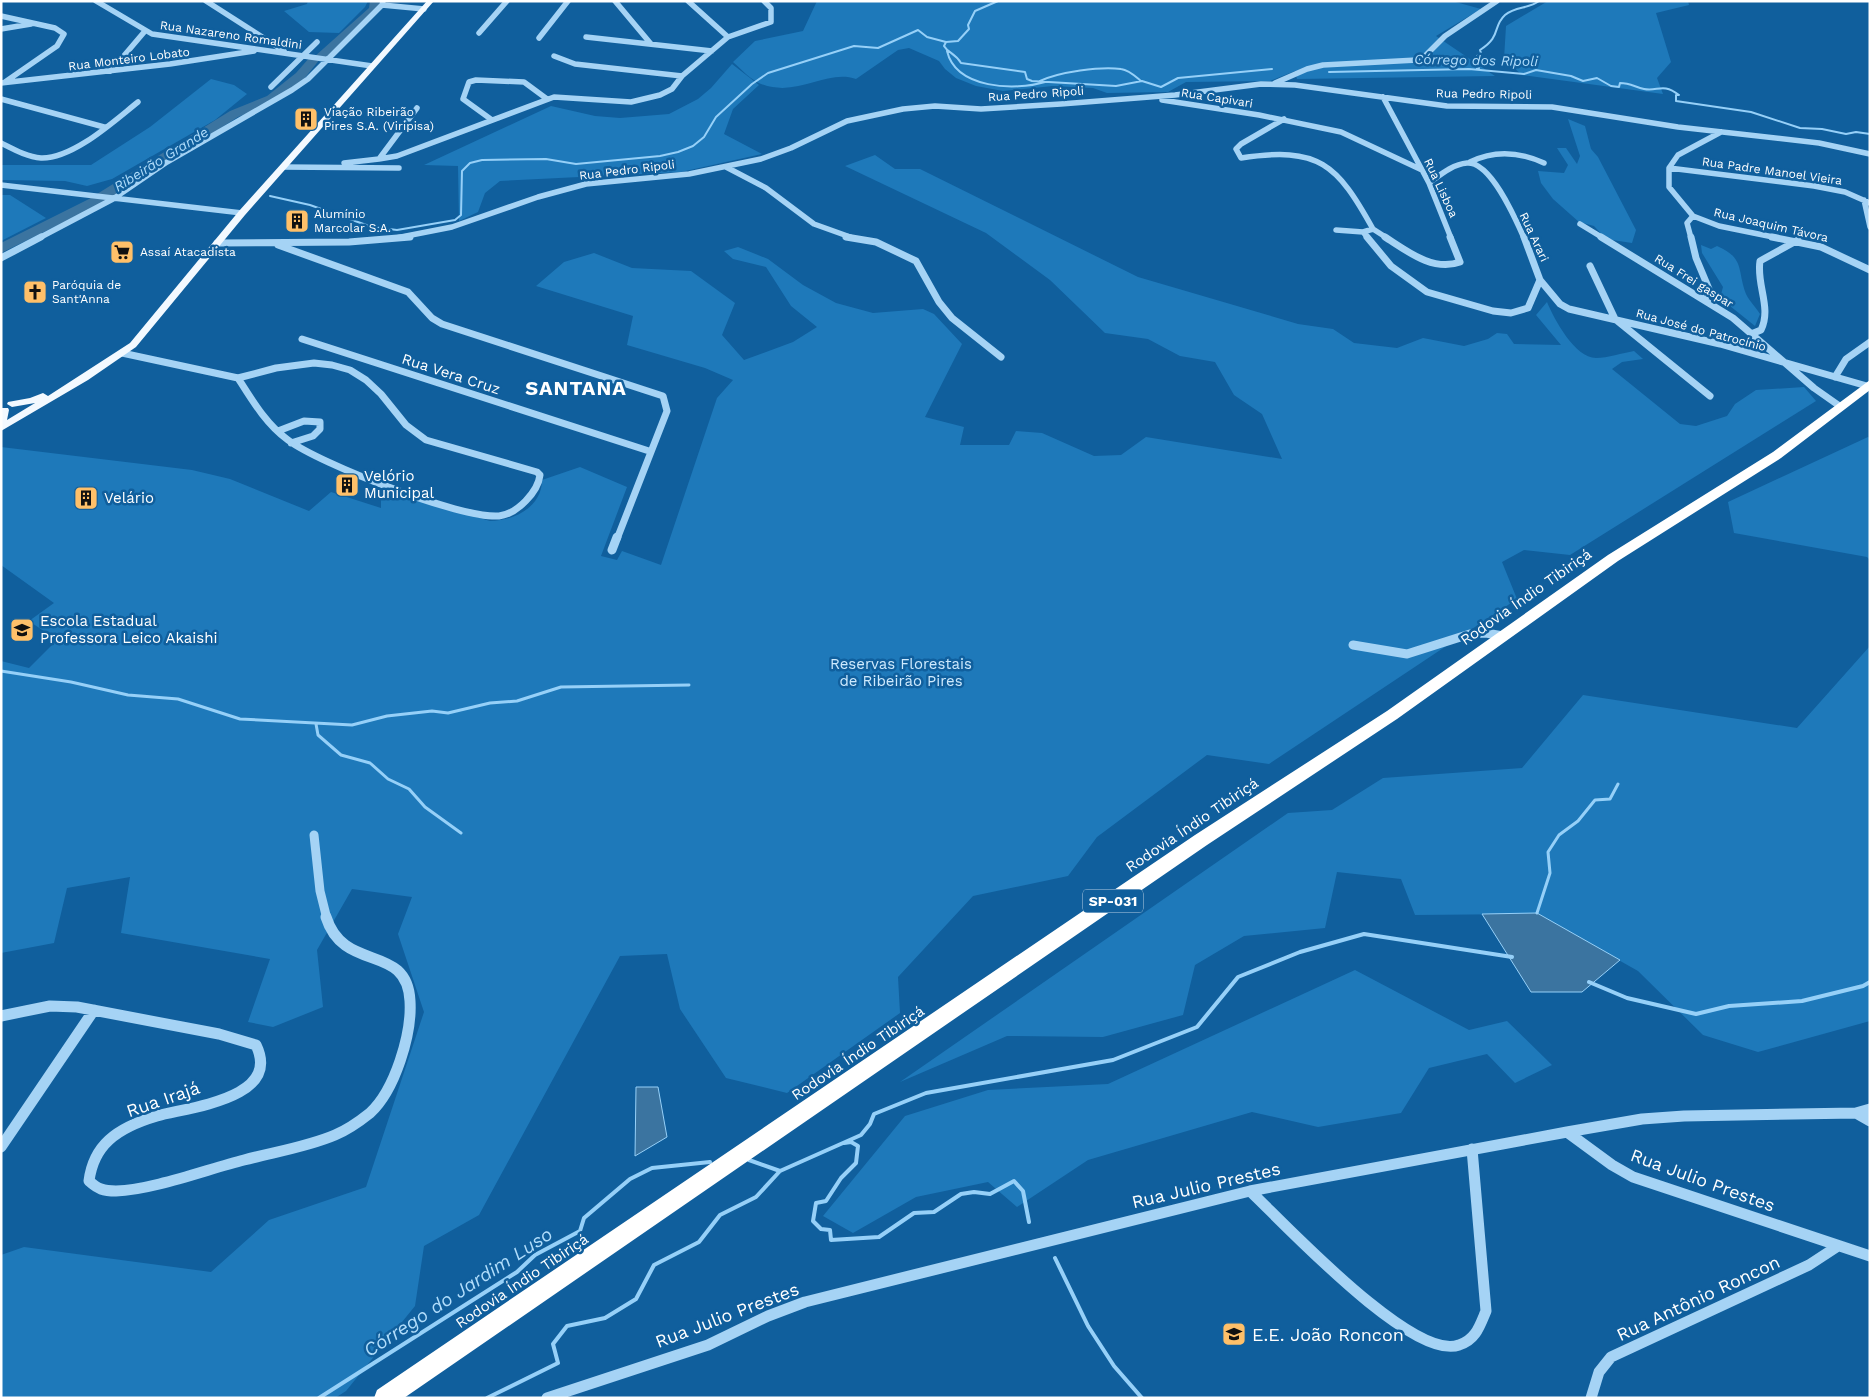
<svg xmlns="http://www.w3.org/2000/svg" width="1871" height="1399" font-family="'Work Sans',sans-serif">
  <rect width="100%" height="100%" fill="#105f9d"/>
  <path fill="#1e79ba" d="M 308,1 L 368,1 L 365,7 L 339,33 L 309,32 L 284,11 L 307,4 Z
    M 817,1 L 1452,1 L 1481,9 L 1436,36 L 1495,76 L 1297,79 L 1295,71 L 1270,81 L 1186,82 L 1168,92 L 1107,93 L 1093,88 L 1053,86 L 1003,91 L 976,86 L 956,78 L 945,69 L 939,61 L 909,48 L 898,50 L 856,79 C 826,69 798,98 761,84 C 751,80 741,69 733,62 L 755,41 L 803,31 Z
    M 1548,1 L 1688,1 L 1689,5 L 1656,13 L 1671,62 L 1657,78 L 1663,94 L 1522,75 L 1504,59 L 1506,26 Z
    M 732,64 L 759,85 L 733,109 L 724,134 L 762,154 L 681,172 L 500,181 L 485,193 L 478,212 L 459,221 L 458,166 L 424,165 L 551,106 L 595,116 L 620,118 L 669,114 L 698,99 L 711,88 Z
    M 211,79 L 234,85 L 247,94 L 215,120 L 112,179 L 87,186 L 65,181 L 1,180 L 1,165 L 91,165 L 150,127 Z
    M 1568,119 L 1585,126 L 1591,149 L 1598,157 L 1636,230 L 1632,243 L 1606,239 L 1594,226 L 1579,222 L 1553,199 L 1541,183 L 1538,171 L 1564,173 L 1568,165 L 1557,148 L 1566,148 L 1577,164 L 1580,156 Z
    M 875,155 L 895,169 L 920,169 L 1138,277 L 1298,324 L 1333,329 L 1354,343 L 1397,348 L 1423,338 L 1464,346 L 1488,339 L 1497,333 L 1507,334 L 1514,344 L 1561,345 L 1536,315 L 1547,302 C 1554,319 1575,358 1596,358 C 1608,358 1622,353 1634,351 L 1643,359 L 1622,362 L 1612,369 L 1680,424 L 1696,426 L 1727,416 L 1735,404 L 1756,390 L 1804,387 L 1816,401 L 1570,555 L 1524,550 L 1502,562 L 1517,599 L 1269,764 L 1207,755 L 1097,837 L 1068,876 L 973,896 L 898,977 L 900,1013 L 787,1093 L 726,1078 L 680,1009 L 667,954 L 620,956 L 479,1215 L 424,1246 L 415,1306 L 346,1391 L 335,1398 L 1,1398 L 1,1255 L 24,1247 L 211,1272 L 269,1220 L 366,1187 L 424,1012 L 398,934 L 412,897 L 352,889 L 317,950 L 323,1007 L 273,1027 L 248,1022 L 270,959 L 121,933 L 130,877 L 67,888 L 54,943 L 1,953 L 1,661 L 29,668 L 57,640 L 29,621 L 54,603 L 1,565 L 1,447 L 192,470 L 230,479 L 309,511 L 331,492 L 381,508 L 381,489 L 490,521 C 514,521 542,507 542,480 L 580,467 L 627,487 L 601,556 L 617,560 L 622,551 L 661,565 L 717,398 L 733,380 L 705,368 L 627,345 L 633,316 L 536,286 L 564,262 L 594,253 L 632,268 L 691,271 L 735,303 L 722,335 L 744,360 L 793,342 L 817,327 L 791,306 L 766,267 L 733,259 L 724,251 L 738,247 L 768,259 L 803,285 L 836,303 L 873,313 L 923,309 L 934,314 L 962,344 L 925,417 L 964,427 L 960,445 L 1009,445 L 1016,431 L 1042,433 L 1094,456 L 1121,455 L 1146,437 L 1282,459 L 1262,414 L 1234,395 L 1215,362 L 1180,356 L 1148,339 L 1105,333 L 1050,280 L 986,233 L 845,166 Z
    M 1,195 L 10,195 L 46,218 L 1,241 Z
    M 1701,245 L 1711,249 L 1717,246 C 1745,258 1737,270 1746,294 C 1749,301 1756,307 1760,314 L 1755,326 L 1720,298 L 1723,287 L 1702,253 Z
    M 1868,437 L 1870,438 L 1870,560 L 1867,557 L 1734,533 L 1728,502 Z
    M 1870,646 L 1870,1021 L 1758,1052 L 1703,1035 L 1638,971 L 1537,914 L 1415,915 L 1401,879 L 1337,872 L 1325,928 L 1244,936 L 1195,965 L 1183,1015 L 1103,1037 L 1007,1036 L 900,1082 L 1288,813 L 1332,810 L 1383,778 L 1522,768 L 1583,695 L 1797,728 Z
    M 1355,970 L 1469,1030 L 1507,1021 L 1552,1065 L 1515,1083 L 1487,1054 L 1429,1068 L 1401,1113 L 1318,1127 L 1252,1112 L 1088,1160 L 1017,1207 L 988,1182 L 916,1197 L 853,1233 L 823,1216 L 905,1116 L 988,1090 L 1108,1084 Z"/>
  <path fill="#3b74a0" stroke="#96d0f8" d="M 1537,913 L 1620,960 L 1582,992 L 1531,992 L 1482,914 Z
    M 636,1087 L 658,1087 L 667,1137 L 635,1156 Z"/>
  <g fill="none" stroke-linecap="round" stroke-linejoin="round">
    <path stroke="#96d0f8" stroke-width="2" d="M 946,42 L 958,41 L 969,29 L 968,25 L 975,11 L 998,1
      M 947,51 C 956,89 1015,91 1045,82
      M 1477,69 L 1479,68 L 1477,56 L 1481,53 L 1480,50 C 1502,36 1492,27 1505,15 C 1515,6 1529,9 1539,1
      M 1329,72 L 1469,69 L 1524,74 L 1536,70 L 1571,76 L 1583,81 L 1597,78 L 1611,86 L 1619,87 L 1620,83 C 1630,83 1635,87 1644,89 C 1658,92 1662,82 1679,95 L 1676,95 L 1676,101 L 1751,112 L 1800,128 L 1822,129 L 1846,134 L 1856,132 L 1870,134
      M 1040,81 C 1059,72 1101,66 1121,69 C 1129,70 1135,76 1141,81
      M 113,190 L 123,190
      M 270,196 L 310,205 L 372,227 L 397,230 L 455,220 L 461,215 L 462,171 L 470,163 L 482,160 L 546,159 L 576,164 L 660,156 L 678,152 L 693,146 L 704,137 L 716,117 L 752,84 L 768,73 L 854,46 L 878,48 L 918,30 L 927,37 L 946,42 L 944,46 C 948,53 955,53 961,63 L 1025,72 L 1027,79 L 1032,81 L 1116,86 L 1142,81 L 1161,87 L 1178,78 L 1272,69"/>
    <path stroke="#96d0f8" stroke-width="3" d="M 1,671 L 71,682 L 128,695 L 178,699 L 240,719 L 352,725 L 387,716 L 432,711 L 448,713 L 490,703 L 517,701 L 561,687 L 689,685
      M 316,724 L 318,735 L 341,755 L 370,763 L 388,779 L 409,789 L 425,807 L 461,833
      M 1537,913 L 1550,873 L 1548,852 L 1559,835 L 1578,821 L 1595,800 L 1610,799 L 1618,784"/>
    <path stroke="#96d0f8" stroke-width="4" d="M 1589,982 L 1627,998 L 1696,1014 L 1729,1006 L 1802,1001 L 1863,986 L 1870,982
      M 844,1143 L 851,1142 L 858,1146 L 856,1163 L 841,1178 L 826,1201 L 816,1203 L 813,1221 L 821,1229 L 830,1230 L 831,1240 L 879,1237 L 914,1213 L 934,1212 L 961,1194 L 974,1192 L 990,1194 L 1014,1181 L 1023,1191 L 1029,1222
      M 749,1160 L 780,1171
      M 1055,1258 L 1088,1326 L 1114,1366 L 1142,1398
      M 319,1398 L 517,1272 L 535,1255 L 580,1231 L 584,1218 L 630,1179 L 652,1168 L 710,1162
      M 487,1398 L 558,1363 L 553,1344 L 567,1326 L 605,1318 L 636,1299 L 654,1265 L 699,1242 L 720,1215 L 756,1197 L 780,1171 L 861,1135 L 870,1124 L 874,1114 L 926,1093 L 1113,1060 L 1197,1027 L 1238,977 L 1300,952 L 1364,934 L 1512,957"/>
    <path fill="#3b74a0" fill-rule="evenodd" d="M 370,1 L 382,1 L 378,11 L 324,59 L 320,59 L 304,79 L 275,102 L 238,117 L 99,205 L 1,253 L 1,243 L 89,199 L 230,111 L 267,96 L 296,73 L 310,57 L 314,57 L 369,8 Z"/>
    <path stroke="#a5d3f5" stroke-width="5.5" d="M 96,1 L 152,34 L 372,66
      M 206,1 L 284,51
      M 615,1 L 651,44
      M 688,1 L 728,37
      M 382,5 L 424,9
      M 1,16 L 55,28 L 64,34 L 57,46 L 5,82
      M 1,29 L 31,24
      M 479,33 L 507,1
      M 586,37 L 712,51
      M 539,38 L 568,1
      M 554,56 L 575,64 L 682,76
      M 111,71 L 145,31
      M 1,83 L 170,64 L 254,51
      M 1275,83 L 1307,69 L 1323,65 L 1417,60 L 1424,57 L 1445,36 L 1497,1
      M 271,87 L 317,42
      M 1383,97 L 1429,183 L 1451,238
      M 1,99 L 104,127
      M 1162,100 L 1259,115 L 1341,132 L 1422,170
      M 417,108 L 379,159 L 397,156 L 554,97 L 631,102 L 660,95 L 672,89 L 682,76 L 728,37 L 771,22 L 771,8 L 764,1
      M 1284,119 L 1241,144 L 1236,149 L 1241,158 C 1319,146 1337,164 1373,229
      M 492,120 L 463,99 L 469,82 L 476,80 L 524,82 L 547,99
      M 1721,132 L 1678,155 L 1669,168 L 1669,187 L 1693,216 L 1719,226 L 1778,238
      M 1,143 C 13,149 27,157 41,158 C 73,159 114,121 138,102
      M 1470,162 C 1494,150 1520,152 1544,163
      M 344,163 L 379,159
      M 283,167 L 399,168
      M 726,167 L 766,188 L 814,224 L 853,238
      M 1669,168 L 1814,186 L 1845,192 L 1870,203
      M 1429,183 C 1440,175 1453,164 1467,163 C 1491,161 1516,220 1524,238
      M 1,185 L 242,213
      M 1864,200 L 1870,227
      M 1580,224 L 1603,238
      M 1336,230 L 1363,232 L 1373,229 L 1387,238
      M 1363,232 L 1368,238
      M 39,238 L 113,199 L 167,162 L 292,90 L 308,79 L 382,5 L 383,1
      M 396,238 L 452,227 L 538,197 L 586,184 L 689,174 L 761,159 L 791,148 L 847,121 L 903,109 L 935,106 L 981,109 L 1061,104 L 1175,95 L 1261,84 L 1295,85 L 1447,106 L 1552,107 L 1678,127 L 1819,143 L 1870,154
      M 1691,238 L 1687,223 L 1693,216"/>
    <path stroke="#a5d3f5" stroke-width="7" d="M 846,237 L 876,242 L 916,261 L 939,302 L 952,318 L 1001,357
      M 1367,237 L 1391,266 L 1427,292 L 1493,311 L 1511,313 L 1528,308 L 1540,280 L 1524,237
      M 1385,237 C 1407,251 1433,272 1460,262 L 1450,237
      M 1601,237 L 1733,318 L 1814,388 L 1841,407
      M 1691,237 L 1696,258 L 1709,289 L 1705,299
      M 1772,237 L 1821,247 L 1870,270
      M 217,243 L 349,242 L 410,237
      M 278,245 L 408,292 L 432,318 L 442,324 L 663,396 L 667,411 L 617,539
      M 1,258 L 41,237
      M 1590,266 L 1615,319 L 1710,396
      M 1540,280 L 1560,304 L 1569,309 L 1720,344 L 1867,386
      M 1751,334 L 1761,330 C 1772,308 1756,284 1760,261 L 1798,240
      M 302,339 L 649,451
      M 122,353 L 238,378
      M 314,363 L 332,365 L 350,370 L 366,380 L 381,394 L 406,425 L 426,440 L 537,472 L 540,475 C 538,492 517,514 499,516 C 461,519 320,464 288,440 C 266,424 252,400 238,378 L 276,368 Z
      M 1835,377 L 1846,359 L 1870,342
      M 278,431 L 304,421 L 320,422 L 320,429 L 313,436 L 291,443"/>
    <path stroke="#a5d3f5" stroke-width="9" d="M 612,550 L 617,537
      M 1353,645 L 1407,654 L 1470,634 L 1486,633 L 1503,636
      M 314,835 L 320,891 L 327,919"/>
    <path stroke="#a5d3f5" stroke-width="11" d="M 1,1016 L 50,1006 L 77,1007 L 219,1034 L 256,1045 C 282,1099 189,1107 157,1116 C 140,1121 122,1128 109,1140 C 97,1151 91,1165 89,1181 C 98,1189 103,1191 116,1191 C 152,1190 208,1169 244,1160 C 274,1152 307,1147 335,1135 C 347,1130 360,1121 370,1113 C 395,1090 412,1034 410,1001 C 407,942 344,974 326,917
      M 1856,1113 L 1870,1121
      M 1567,1132 L 1642,1119 L 1684,1116 L 1856,1113 L 1870,1109
      M 1,1147 L 94,1010
      M 1250,1191 C 1284,1223 1413,1362 1459,1345 C 1476,1340 1480,1325 1486,1311 L 1472,1149
      M 547,1398 L 708,1345 L 768,1316 L 805,1302 L 1250,1191 L 1567,1132 L 1612,1165 L 1633,1177 L 1870,1256
      M 1591,1398 L 1599,1372 L 1611,1357 L 1809,1265 L 1838,1246"/>
    <path fill="#f3f9ff" fill-rule="evenodd" d="M 427,1 L 434,1 L 245,215 L 136,347 L 88,380 L 1,431 L 1,408 L 8,408 L 9,410 L 7,420 L 35,403 L 12,407 L 7,404 L 8,402 L 30,398 L 43,393 L 48,396 L 130,343 L 239,211 Z"/>
    <path fill="#fff" fill-rule="evenodd" d="M 1870,380 L 1870,390 L 1781,458 L 1618,561 L 1397,719 L 1207,845 L 404,1398 L 374,1398 L 377,1390 L 1195,835 L 1387,711 L 1608,555 L 1773,452 Z"/>
  </g>
  <defs>
    <g id="building-square" transform="scale(1.25)"><rect x="-9" y="-9" width="18" height="18" rx="4" fill="#ffc069" stroke="#105f9d"/><path d="M-4-6H4V6H1V3H-1V6H-4ZM-2.5-4.3h1.7v1.8h-1.7ZM.8-4.3h1.7v1.8H.8ZM-2.5-1h1.7V.8h-1.7ZM.8-1h1.7V.8H.8Z" fill="#111"/></g>
    <g id="supermarket-square" transform="scale(1.25)"><rect x="-9" y="-9" width="18" height="18" rx="4" fill="#ffc069" stroke="#105f9d"/><path d="M-6-5.5h2.5l.6 2H6L4.5 2H-2.5L-4.4-4H-6ZM-1.5 3.2a1.3 1.3 0 1 0 .1 0ZM3 3.2a1.3 1.3 0 1 0 .1 0Z" fill="#111"/></g>
    <g id="church-square" transform="scale(1.25)"><rect x="-9" y="-9" width="18" height="18" rx="4" fill="#ffc069" stroke="#105f9d"/><path d="M-1.2-6h2.4v3.5h3.3v2.4h-3.3V6h-2.4V-.1h-3.3v-2.4h3.3Z" fill="#111"/></g>
    <g id="school-square" transform="scale(1.25)"><rect x="-9" y="-9" width="18" height="18" rx="4" fill="#ffc069" stroke="#105f9d"/><path d="M0-5L7-2L0 1L-7-2ZM-4 1L0 2.5L4 1V4Q0 6-4 4Z" fill="#111"/></g>
  </defs>
  <g fill-rule="evenodd">
    <use href="#building-square" x="306" y="119"/>
    <use href="#building-square" x="297" y="221"/>
    <use href="#supermarket-square" x="122" y="252"/>
    <use href="#church-square" x="35" y="292"/>
    <use href="#building-square" x="347" y="485"/>
    <use href="#building-square" x="86" y="498"/>
    <use href="#school-square" x="22" y="630"/>
    <use href="#school-square" x="1234" y="1334"/>
  </g>
  <g text-anchor="middle" dominant-baseline="central" stroke-width="5" stroke-linejoin="round" paint-order="stroke">
    <g font-size="12" fill="#fff" stroke="#105f9d">
      <text transform="translate(231 35) rotate(8)">Rua Nazareno Romaldini</text>
      <text transform="translate(129 59) rotate(-7)">Rua Monteiro Lobato</text>
      <text transform="translate(1036 94) rotate(-4)">Rua Pedro Ripoli</text>
      <text transform="translate(1484 94) rotate(1)">Rua Pedro Ripoli</text>
      <text transform="translate(1217 98) rotate(9)">Rua Capivari</text>
      <text transform="translate(627 170) rotate(-7)">Rua Pedro Ripoli</text>
      <text transform="translate(1772 171) rotate(8)">Rua Padre Manoel Vieira</text>
      <text transform="translate(1441 188) rotate(65)">Rua Lisboa</text>
      <text transform="translate(1771 225) rotate(13)">Rua Joaquim Távora</text>
      <text transform="translate(1534 237) rotate(65)">Rua Arari</text>
      <text transform="translate(1694 281) rotate(32)">Rua Frei gaspar</text>
      <text transform="translate(1701 330) rotate(15)">Rua José do Patrocínio</text>
    </g>
    <g font-size="12" fill="#fff" stroke="#105f9d" text-anchor="start">
      <text x="324" y="112">Viação Ribeirão<tspan x="324" dy="14">Pires S.A. (Viripisa)</tspan></text>
      <text x="314" y="214">Alumínio<tspan x="314" dy="14">Marcolar S.A.</tspan></text>
      <text x="140" y="252">Assaí Atacadista</text>
      <text x="52" y="285">Paróquia de<tspan x="52" dy="14">Sant'Anna</tspan></text>
    </g>
    <g font-size="14" font-style="italic" fill="#b1ddfb" stroke="#105f9d">
      <text transform="translate(1476 60) rotate(1)">Córrego dos Ripoli</text>
      <text transform="translate(161 159) rotate(-32)">Ribeirão Grande</text>
    </g>
    <rect fill="#105f9d" stroke="#b7cfe2" stroke-width="1" x="1083" y="889.5" width="60" height="23" rx="4"/>
    <g font-size="14" font-weight="bold" fill="#fff">
      <text x="1113" y="901">SP-031</text>
    </g>
    <g font-size="15" fill="#fff" stroke="#105f9d">
      <text transform="translate(451 374) rotate(18)">Rua Vera Cruz</text>
      <text transform="translate(1526 597) rotate(-35)">Rodovia Índio Tibiriçá</text>
      <text transform="translate(1192 825) rotate(-34)">Rodovia Índio Tibiriçá</text>
      <text transform="translate(858 1053) rotate(-34)">Rodovia Índio Tibiriçá</text>
      <text transform="translate(522 1281) rotate(-34)">Rodovia Índio Tibiriçá</text>
    </g>
    <g font-size="15" fill="#fff" stroke="#105f9d" text-anchor="start">
      <text x="364" y="476">Velório<tspan x="364" dy="17">Municipal</tspan></text>
      <text x="104" y="498">Velário</text>
      <text x="40" y="621">Escola Estadual<tspan x="40" dy="17">Professora Leico Akaishi</tspan></text>
    </g>
    <g font-size="15" fill="#ceeafe" stroke="#105f9d">
      <text x="901" y="664">Reservas Florestais<tspan x="901" dy="17">de Ribeirão Pires</tspan></text>
    </g>
    <g font-size="18" fill="#fff" stroke="#105f9d">
      <text transform="translate(163 1099) rotate(-19)">Rua Irajá</text>
      <text transform="translate(1703 1180) rotate(20)">Rua Julio Prestes</text>
      <text transform="translate(1206 1185) rotate(-13)">Rua Julio Prestes</text>
      <text transform="translate(1698 1298) rotate(-25)">Rua Antônio Roncon</text>
      <text transform="translate(727 1315) rotate(-21)">Rua Julio Prestes</text>
    </g>
    <g font-size="18" fill="#fff" stroke="#105f9d" text-anchor="start">
      <text x="1252" y="1334">E.E. João Roncon</text>
    </g>
    <g font-size="19" font-style="italic" fill="#b1ddfb" stroke="#105f9d">
      <text transform="translate(458 1292) rotate(-33)">Córrego do Jardim Luso</text>
    </g>
    <g font-size="20" font-weight="bold" letter-spacing="1" fill="#fff" stroke="#105f9d">
      <text x="576" y="388">SANTANA</text>
    </g>
  </g>
  <rect width="1871" height="1399" fill="none" stroke="#ffffff" stroke-width="5"/>
</svg>
